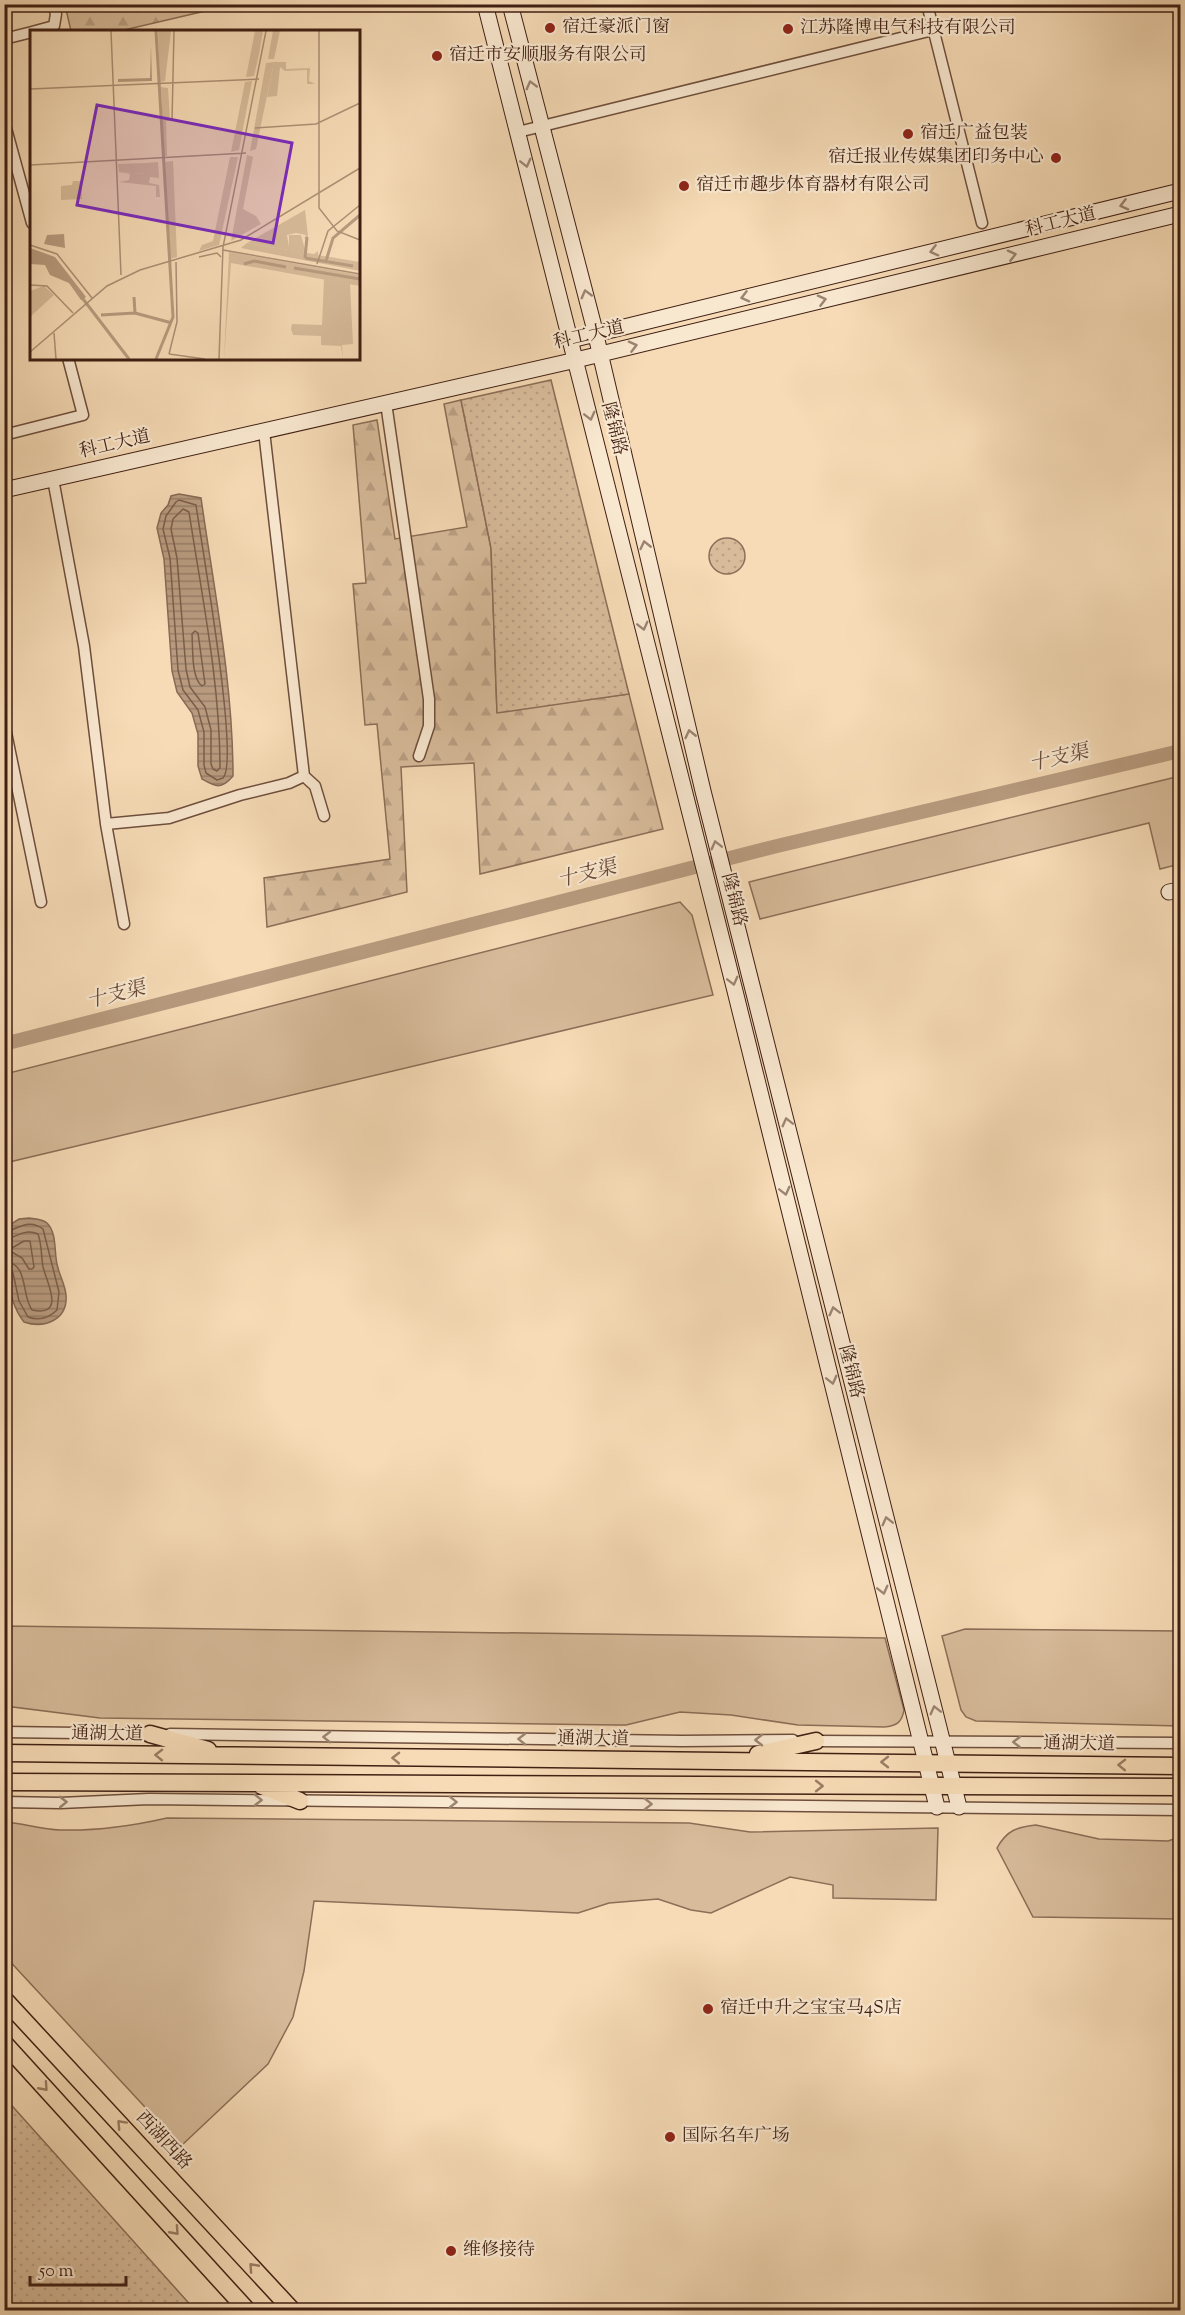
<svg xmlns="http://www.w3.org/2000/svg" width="1185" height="2315" font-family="'Sorts Mill Goudy','Noto Serif SC',serif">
  <defs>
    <pattern id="forest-firs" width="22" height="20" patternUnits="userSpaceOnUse" patternTransform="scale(1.5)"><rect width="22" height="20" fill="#d7bb9a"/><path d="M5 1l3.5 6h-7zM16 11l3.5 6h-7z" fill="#baa084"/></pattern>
    <pattern id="garden-dots" width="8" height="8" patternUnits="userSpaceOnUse" patternTransform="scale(1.5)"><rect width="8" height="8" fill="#d7bb9a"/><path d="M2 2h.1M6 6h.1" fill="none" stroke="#baa084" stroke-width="1.8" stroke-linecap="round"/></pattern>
    <pattern id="water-rules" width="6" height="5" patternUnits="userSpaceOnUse" patternTransform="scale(1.5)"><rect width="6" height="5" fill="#b89b7f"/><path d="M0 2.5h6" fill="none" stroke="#977e67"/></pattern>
  </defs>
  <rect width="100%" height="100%" fill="#f6dbb6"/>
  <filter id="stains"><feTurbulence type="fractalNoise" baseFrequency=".00333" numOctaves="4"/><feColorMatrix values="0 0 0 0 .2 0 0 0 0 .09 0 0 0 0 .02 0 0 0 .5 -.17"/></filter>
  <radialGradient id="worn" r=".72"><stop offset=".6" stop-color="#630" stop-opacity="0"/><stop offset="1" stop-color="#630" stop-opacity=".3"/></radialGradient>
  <path fill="#d7bb9a" stroke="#8c6d56" stroke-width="1.5" d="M 1180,776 L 1180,864 L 1160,869 L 1149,823 L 760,919 L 749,882 Z
    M 680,902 L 692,915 L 713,995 L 5,1163 L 5,1074 Z
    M 5,1626 L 885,1638 L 904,1710 C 902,1722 897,1726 884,1727 L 798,1725 L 731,1715 L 680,1712 L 626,1725 L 615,1725 L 100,1718 L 5,1706 Z
    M 965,1629 L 1180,1631 L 1180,1726 L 976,1721 L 966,1717 L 961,1710 L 942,1636 Z
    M 167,1818 L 689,1823 L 750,1832 L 938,1828 L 936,1900 L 833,1898 L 833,1885 L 790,1877 L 711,1913 L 691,1910 L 658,1899 L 609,1903 L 578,1913 L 314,1901 L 304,1971 L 293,2017 L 268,2064 L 181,2146 L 4,1955 L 5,1822 C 23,1823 41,1830 60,1830 C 96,1831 132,1826 167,1818 Z
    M 1036,1825 L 1099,1839 L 1168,1841 L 1180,1837 L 1180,1919 L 1033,1917 L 997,1848 C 1007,1830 1017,1827 1036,1825 Z"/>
  <path fill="url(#forest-firs)" stroke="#8c6d56" stroke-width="1.5" d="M 65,5 L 65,4 L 231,5 L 120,31 L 71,31 Z
    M 461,400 L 491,548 L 497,712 L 629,694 L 663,829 L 480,874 L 474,763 L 401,767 L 407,892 L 267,927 L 264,878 L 390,859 L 377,724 L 365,725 L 353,584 L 366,583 L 353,425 L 377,420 L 395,539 L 467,527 L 444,404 Z"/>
  <path fill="url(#garden-dots)" stroke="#8c6d56" stroke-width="1.5" d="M 551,380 L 629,694 L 497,713 L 491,548 L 461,400 Z
    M709 556a18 18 0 1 1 36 0a18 18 0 1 1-36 0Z
    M 4,2098 L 5,2098 L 195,2310 L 5,2310 Z"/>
  <path fill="url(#water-rules)" stroke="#886954" stroke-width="1.5" d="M 179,494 L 201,498 C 214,590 233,683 233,776 C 221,790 216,787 202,779 L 198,766 L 198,734 L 192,713 L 177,692 L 172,671 L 164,559 L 157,528 L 161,513 L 168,505 L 171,496 Z
    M 29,1218 C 35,1219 42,1219 47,1223 C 57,1233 54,1251 57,1264 C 59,1275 65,1284 66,1295 C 68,1320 44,1329 24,1322 C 5,1298 4,1257 5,1228 L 19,1219 Z"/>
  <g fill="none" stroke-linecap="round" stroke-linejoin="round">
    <path stroke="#7c5d49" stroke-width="1.5" d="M 179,500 L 196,505 C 201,542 240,761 223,778 L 217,780 L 206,773 L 204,765 L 204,732 L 198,710 L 183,690 L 178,670 L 170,558 L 163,529 L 166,516 L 176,502 Z
      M 183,509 L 189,512 C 202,597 220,683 220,768 L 217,771 L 213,769 L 211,764 L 211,730 L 205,707 L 190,687 L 186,669 L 177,558 L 171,529 L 173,519 Z
      M 195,631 L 198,633 L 205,684 L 202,686 C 191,678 193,647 192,634 Z
      M 4,1232 C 19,1229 28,1218 43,1229 L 59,1292 L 57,1310 C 49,1318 39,1321 28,1317 L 19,1301 L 13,1273 L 4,1269
      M 4,1239 C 17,1238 24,1228 38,1234 C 42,1245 41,1256 43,1267 C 47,1283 66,1317 32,1310 C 21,1295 29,1263 4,1261
      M 24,1241 L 30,1241 L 34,1267 L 32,1269 L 29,1269 L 22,1258 L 10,1251 L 12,1248 Z"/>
    <path stroke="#b89b7f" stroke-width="14" d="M 4,1044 L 777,846 L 1180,751"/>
    <g stroke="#6e4e3c" stroke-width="13">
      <path id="street" d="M 927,4 L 982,223
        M 32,32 L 54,26 L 56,14 L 53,4
        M 4,39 L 32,32
        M 4,121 L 32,223
        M 518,132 L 933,30
        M 386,403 L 429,699 L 429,726 L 419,756
        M 264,431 L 304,776 L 315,786 L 324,816
        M 4,435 L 83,415 L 68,358
        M 53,479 L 84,646 L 106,824 L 124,924
        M 4,723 L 41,902
        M 106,824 L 169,818 L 240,795 L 289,783 L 304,776
        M 4,1732 L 154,1734
        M 170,1734 L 682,1741 L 793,1740
        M 812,1741 L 1180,1743
        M 4,1802 L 60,1803 L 149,1799 L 1180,1810"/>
    </g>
    <g stroke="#401f13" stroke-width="17">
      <path id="secondary" d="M 485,4 L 735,991 L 937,1807
        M 510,4 L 593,323 L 703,791 L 959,1807
        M 571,340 L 1180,191
        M 4,490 L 576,360 L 1180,214
        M 1169,892 L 1180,890"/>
    </g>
    <g stroke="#401f13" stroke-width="19">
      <path id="primary" d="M 150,1734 L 208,1750
        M 4,1753 L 1180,1766
        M 758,1754 L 816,1741
        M 4,1782 L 1180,1787
        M 262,1786 L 300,1801
        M 4,1999 L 292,2310
        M 4,2043 L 247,2310"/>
    </g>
    <use href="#street" stroke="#f9e8d0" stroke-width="10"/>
    <use href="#secondary" stroke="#f9e8d0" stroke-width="15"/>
    <use href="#primary" stroke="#f6dbb6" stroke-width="16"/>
  </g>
  <defs><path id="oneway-chevron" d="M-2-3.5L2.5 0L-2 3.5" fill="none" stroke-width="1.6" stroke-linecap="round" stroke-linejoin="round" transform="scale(1.5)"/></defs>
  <g stroke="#9c8472">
    <use href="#oneway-chevron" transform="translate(531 85) rotate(-105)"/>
    <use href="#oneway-chevron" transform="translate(526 163) rotate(76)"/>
    <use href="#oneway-chevron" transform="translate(1124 205) rotate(166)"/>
    <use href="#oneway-chevron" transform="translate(934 251) rotate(166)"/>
    <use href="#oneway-chevron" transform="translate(1012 255) rotate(-14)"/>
    <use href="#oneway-chevron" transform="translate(586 294) rotate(-105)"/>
    <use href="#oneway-chevron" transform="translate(745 297) rotate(166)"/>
    <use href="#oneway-chevron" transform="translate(822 300) rotate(-14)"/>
    <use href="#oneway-chevron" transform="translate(633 346) rotate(-14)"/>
    <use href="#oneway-chevron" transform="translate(590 416) rotate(76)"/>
    <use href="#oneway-chevron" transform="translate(645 545) rotate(-103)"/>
    <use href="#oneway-chevron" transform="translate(643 626) rotate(76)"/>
    <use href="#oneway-chevron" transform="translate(690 734) rotate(-103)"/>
    <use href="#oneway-chevron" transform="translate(716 845) rotate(-104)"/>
    <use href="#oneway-chevron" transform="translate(733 981) rotate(76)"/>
    <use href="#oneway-chevron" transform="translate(787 1122) rotate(-104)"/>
    <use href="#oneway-chevron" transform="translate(785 1191) rotate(76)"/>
    <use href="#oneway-chevron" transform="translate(834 1311) rotate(-104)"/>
    <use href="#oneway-chevron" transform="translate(832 1380) rotate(76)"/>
    <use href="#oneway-chevron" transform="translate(887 1521) rotate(-104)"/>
    <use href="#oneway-chevron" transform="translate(883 1590) rotate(76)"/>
    <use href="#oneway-chevron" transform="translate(935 1710) rotate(-104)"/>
    <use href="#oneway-chevron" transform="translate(327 1737) rotate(-179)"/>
    <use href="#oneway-chevron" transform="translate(522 1739) rotate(-179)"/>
    <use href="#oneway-chevron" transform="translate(759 1740) rotate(180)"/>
    <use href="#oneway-chevron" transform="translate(1017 1742) rotate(180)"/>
    <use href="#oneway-chevron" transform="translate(258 1800) rotate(1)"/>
    <use href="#oneway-chevron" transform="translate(63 1802) rotate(-1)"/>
    <use href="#oneway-chevron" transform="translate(453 1802) rotate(1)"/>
    <use href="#oneway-chevron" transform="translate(648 1804) rotate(1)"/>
  </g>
  <g stroke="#9b7d64">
    <use href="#oneway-chevron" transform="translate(159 1755) rotate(-179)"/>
    <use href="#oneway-chevron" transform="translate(396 1758) rotate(-179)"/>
    <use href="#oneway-chevron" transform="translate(885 1762) rotate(-180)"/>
    <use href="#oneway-chevron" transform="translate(1122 1765) rotate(-179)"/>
    <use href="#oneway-chevron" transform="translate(819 1786)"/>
    <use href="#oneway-chevron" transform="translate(44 2087) rotate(48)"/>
    <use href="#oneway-chevron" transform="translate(121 2124) rotate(-133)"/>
    <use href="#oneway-chevron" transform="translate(175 2231) rotate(48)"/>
    <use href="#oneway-chevron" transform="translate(253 2267) rotate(-132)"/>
  </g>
  <g fill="#8f2418" stroke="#f9e8d0" stroke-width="2">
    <circle cx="550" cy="28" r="6"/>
    <circle cx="788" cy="29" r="6"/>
    <circle cx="437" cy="56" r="6"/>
    <circle cx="908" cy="134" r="6"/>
    <circle cx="1056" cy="158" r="6"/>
    <circle cx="684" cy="186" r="6"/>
    <circle cx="708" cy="2009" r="6"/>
    <circle cx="670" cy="2137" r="6"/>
    <circle cx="451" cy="2251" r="6"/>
  </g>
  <g text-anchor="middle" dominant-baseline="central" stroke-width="4.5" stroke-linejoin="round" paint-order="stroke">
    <g font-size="18" fill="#401f13" stroke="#f9e8d0" text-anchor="start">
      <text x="562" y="28">宿迁豪派门窗</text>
      <text x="800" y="29">江苏隆博电气科技有限公司</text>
      <text x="449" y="56">宿迁市安顺服务有限公司</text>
      <text x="920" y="134">宿迁广益包装</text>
      <text x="1044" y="158" text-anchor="end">宿迁报业传媒集团印务中心</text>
      <text x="696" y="186">宿迁市趣步体育器材有限公司</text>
      <text x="720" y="2009">宿迁中升之宝宝马4S店</text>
      <text x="682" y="2137">国际名车广场</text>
      <text x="463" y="2251">维修接待</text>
    </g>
    <g font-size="18" fill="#401f13" stroke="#f9e8d0">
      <text transform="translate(1061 223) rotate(-14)">科工大道</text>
      <text transform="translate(589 336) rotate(-13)">科工大道</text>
      <text transform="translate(613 429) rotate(76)">隆锦路</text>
      <text transform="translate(115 445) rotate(-13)">科工大道</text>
      <text transform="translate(733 900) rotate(76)">隆锦路</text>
      <text transform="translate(850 1372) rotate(76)">隆锦路</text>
      <text transform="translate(107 1735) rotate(1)">通湖大道</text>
      <text transform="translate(593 1740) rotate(1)">通湖大道</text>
      <text transform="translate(1079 1745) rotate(1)">通湖大道</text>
      <text transform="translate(163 2141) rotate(47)">西湖西路</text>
    </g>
    <g font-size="20" font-style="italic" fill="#6a4a39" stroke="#f9e8d0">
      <text transform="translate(1059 759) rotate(-13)">十支渠</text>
      <text transform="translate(587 875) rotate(-14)">十支渠</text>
      <text transform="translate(116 996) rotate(-14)">十支渠</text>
    </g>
  </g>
  <g transform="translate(30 30)">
    <rect width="330" height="330" fill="#f6dbb6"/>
    <path d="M 128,1 L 141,1 L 135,51 L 130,52 ZM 225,1 L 233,1 L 229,24 L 224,46 L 216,47 ZM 243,1 L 250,1 L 244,29 L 238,29 ZM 244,32 L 226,119 L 220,121 L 236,33 ZM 222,51 L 209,120 L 201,122 L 215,52 ZM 131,57 L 138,58 L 140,91 L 136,91 L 137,126 L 134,126 ZM 217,125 L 223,127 L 213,179 L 226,186 L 231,194 L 201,211 ZM 200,127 L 208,127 L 189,215 L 169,221 L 172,215 L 183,211 ZM 143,131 L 147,227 L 140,229 L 135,132 ZM 294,249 L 320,254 L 323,314 L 312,315 L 313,329 L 311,316 L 291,315 L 291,306 L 263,305 L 261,299 L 262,294 L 292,295 ZM 14,256 L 24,265 L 0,287 L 0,261 Z" fill="#d7bb9a"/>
    <path d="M 128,132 L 129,148 L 120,147 L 119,153 L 129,155 L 130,167 L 126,167 L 126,156 L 89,152 L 99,150 L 100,144 L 89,142 L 115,144 L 116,133 ZM 43,151 L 51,151 L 52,169 L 31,170 L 31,156 L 42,155 ZM 217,213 L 284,224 L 288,221 L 288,225 L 330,232 L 330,241 L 211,218 ZM 199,222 L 330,245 L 330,256 L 201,233 L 194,329 Z" fill="#d7bb9a"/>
    <path d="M 244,32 L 256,32 L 256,39 L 280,38 L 279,51 L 285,54 L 277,54 L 277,40 L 255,41 L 250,37 L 247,66 L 237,67 ZM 116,133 L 116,144 L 89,142 L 88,134 ZM 275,180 L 278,206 L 274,209 L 276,205 L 266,203 L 257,205 L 259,217 L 259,205 L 271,205 L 276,223 L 217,213 Z" fill="#d7bb9a"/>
    <path d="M 121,16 L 122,51 L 88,52 L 88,49 L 120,48 ZM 34,204 L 35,218 L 14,214 L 17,205 ZM 0,218 L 25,227 L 56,267 L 51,270 L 39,253 L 20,245 L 15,235 L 0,234 Z" fill="#b89b7f"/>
    <path fill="none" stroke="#b89b7f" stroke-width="3" d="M 126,1 L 143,287 L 126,329M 275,228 L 277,207M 275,228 L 323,236M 296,231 L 303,208 L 330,185M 214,234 L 224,231 L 256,237M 264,238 L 330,249M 50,265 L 99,329M 104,267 L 105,283 L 142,293M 71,285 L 105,283"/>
    <path fill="none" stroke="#ad9075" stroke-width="1.5" d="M 81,1 L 91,245M 289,1 L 289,178 L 307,201 L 330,210M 0,59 L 229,49M 142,91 L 144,1M 225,98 L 286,94 L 330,73M 0,135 L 216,123M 0,215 L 27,224 L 62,268M 193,220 L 330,244M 169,227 L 187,223 L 191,227M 287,234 L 298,201 L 330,175M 0,255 L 17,256 L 43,283M 24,303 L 26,329M 0,322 L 77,256 L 110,240 L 211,210 L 330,138M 139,324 L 147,292 L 146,232M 139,324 L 175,329M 189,329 L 193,217 L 236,1"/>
    <path fill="#7b2cbf" fill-opacity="0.15" stroke="#7b2cbf" stroke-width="3" d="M 67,75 L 262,113 L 243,213 L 47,175 Z"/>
    <rect width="330" height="330" fill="none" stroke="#401f13" stroke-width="3"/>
  </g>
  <rect width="1185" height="2315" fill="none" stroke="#f6dbb6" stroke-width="24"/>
  <rect x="6" y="6" width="1173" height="2303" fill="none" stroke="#401f13" stroke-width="3"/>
  <rect x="12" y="12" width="1161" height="2291" fill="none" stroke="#401f13" stroke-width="1.5"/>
  <path d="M30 2276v9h96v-9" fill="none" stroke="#401f13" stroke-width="3"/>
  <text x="39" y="2276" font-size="18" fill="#401f13" stroke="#f9e8d0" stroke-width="4.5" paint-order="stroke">50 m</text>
  <rect width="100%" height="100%" filter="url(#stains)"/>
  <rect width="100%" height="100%" fill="url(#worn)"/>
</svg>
